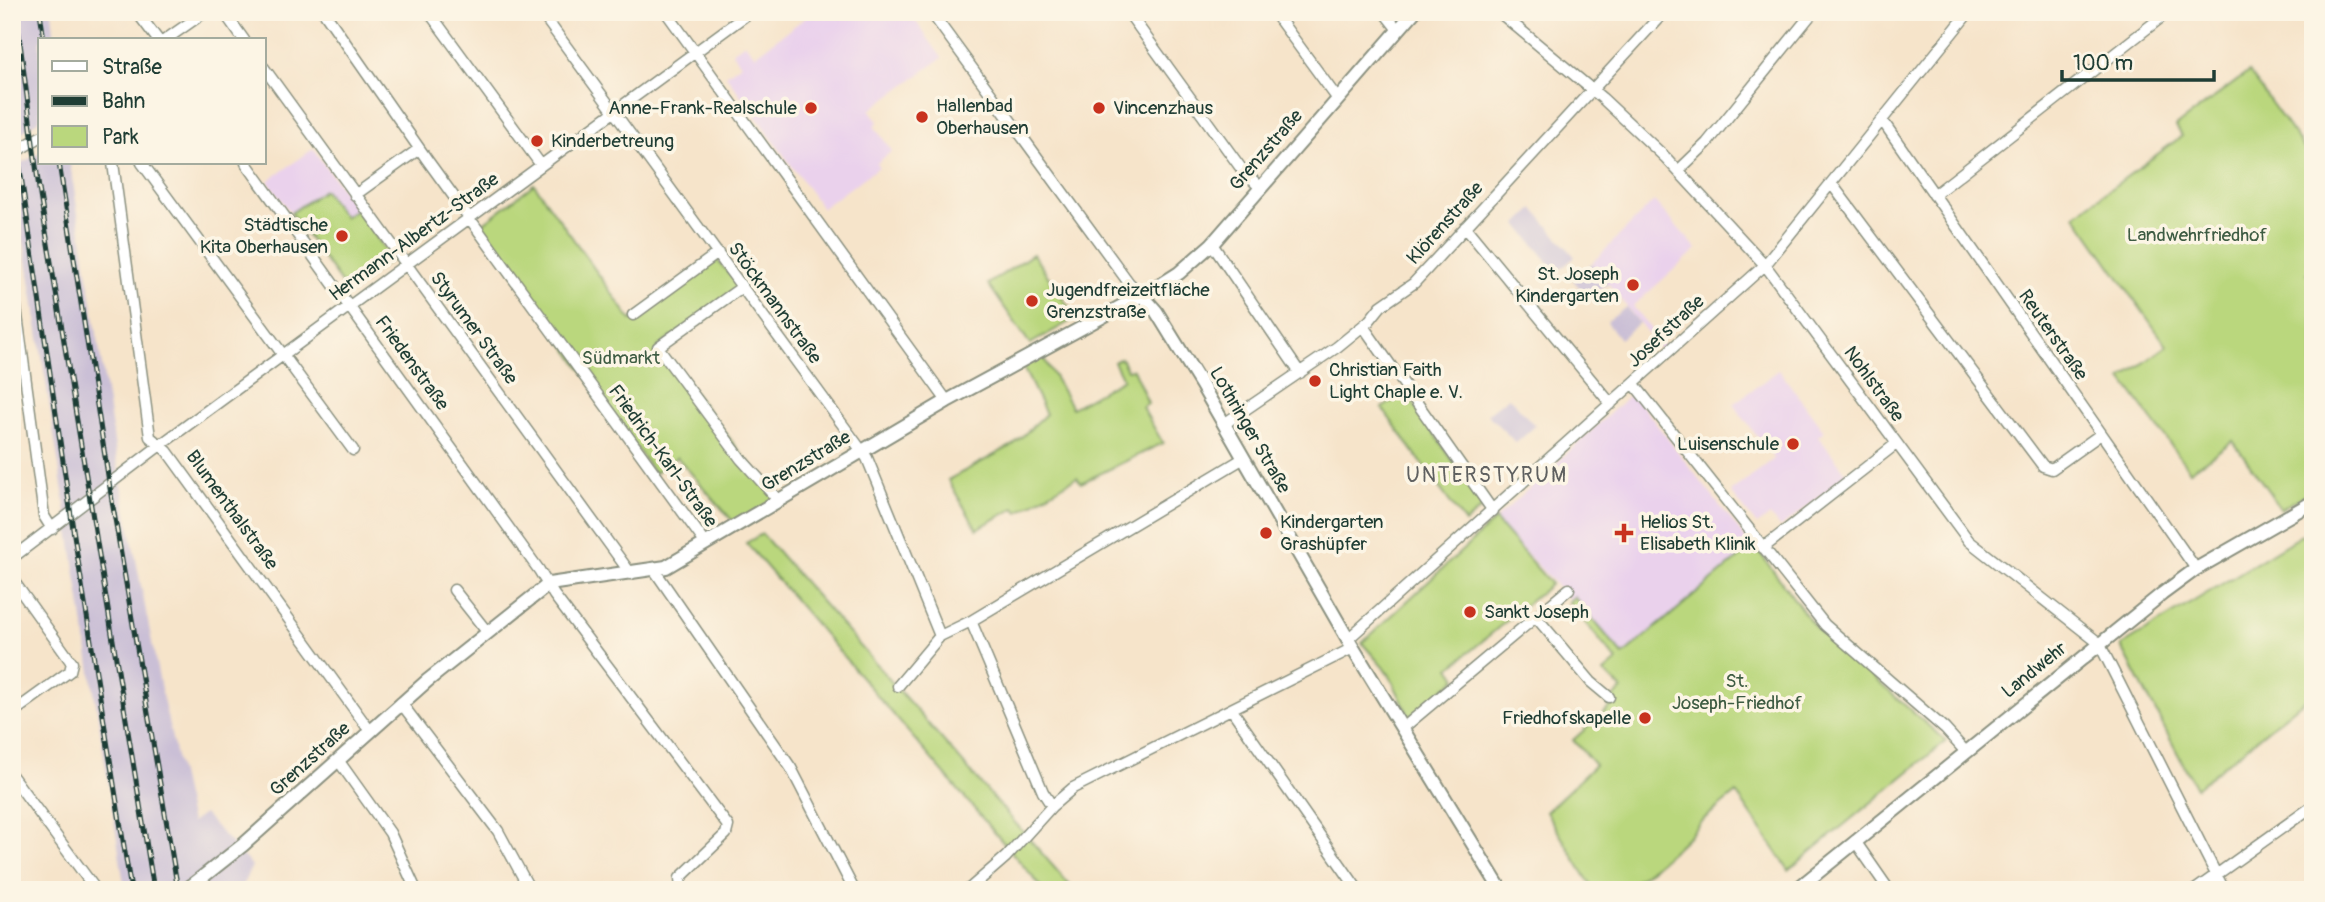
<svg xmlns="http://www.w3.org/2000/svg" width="2325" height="902" font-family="Pangolin,sans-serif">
  <rect width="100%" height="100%" fill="#fcf5e5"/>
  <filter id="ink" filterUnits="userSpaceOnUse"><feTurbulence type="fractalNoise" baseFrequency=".0143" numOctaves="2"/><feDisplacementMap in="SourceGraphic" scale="14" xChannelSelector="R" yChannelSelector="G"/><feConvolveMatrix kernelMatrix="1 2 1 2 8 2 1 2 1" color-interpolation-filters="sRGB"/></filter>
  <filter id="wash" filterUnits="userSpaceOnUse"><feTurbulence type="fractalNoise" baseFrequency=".00686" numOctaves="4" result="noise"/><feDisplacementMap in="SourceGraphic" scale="28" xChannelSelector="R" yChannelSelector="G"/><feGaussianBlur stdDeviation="1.57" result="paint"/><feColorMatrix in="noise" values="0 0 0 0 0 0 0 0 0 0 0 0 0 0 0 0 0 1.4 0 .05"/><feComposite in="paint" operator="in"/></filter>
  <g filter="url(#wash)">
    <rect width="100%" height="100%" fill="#f6e4ca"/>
    <path fill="#ead1ec" d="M 813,12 L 909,12 L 942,58 L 870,110 L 878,122 L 874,126 L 892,151 L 877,163 L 879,167 L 822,208 L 726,75 L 741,64 L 732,52 L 745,43 L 755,55 Z
      M 313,149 L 392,259 L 347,291 L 268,181 Z
      M 1654,201 L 1697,249 L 1633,306 L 1668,352 L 1665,355 L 1592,263 Z
      M 1779,370 L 1824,431 L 1818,436 L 1848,475 L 1780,528 L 1770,515 L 1757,525 L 1731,492 L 1774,459 L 1733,404 Z
      M 1632,393 L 1752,547 L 1622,655 L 1495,520 Z"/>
    <path fill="#cabfd6" d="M 12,12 L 52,12 L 55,40 L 40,40 L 40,119 L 12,139 Z
      M 40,153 L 40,163 L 70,163 L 118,467 L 162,694 L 191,823 L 204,814 L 252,866 L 240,890 L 125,890 L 17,196 L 14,167 Z
      M 1534,209 L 1575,257 L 1557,272 L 1517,224 Z
      M 1592,263 L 1608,283 L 1590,300 L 1573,280 Z
      M 1626,307 L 1639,323 L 1620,339 L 1607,322 Z
      M 1509,397 L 1535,426 L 1516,443 L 1487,414 Z"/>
    <path fill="#bad77d" stroke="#6c8a58" stroke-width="2" d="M 2249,72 L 2313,161 L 2313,269 L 2307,273 L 2313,281 L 2313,489 L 2281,509 L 2233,441 L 2190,471 L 2122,379 L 2167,346 L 2075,215 L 2182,136 L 2176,126 Z
      M 534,184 L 631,320 L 714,257 L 742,287 L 658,347 L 778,500 L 736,525 L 677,457 L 654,473 L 481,225 Z
      M 324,190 L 344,217 L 356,209 L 392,259 L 347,291 L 291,213 Z
      M 1033,254 L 1076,318 L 1030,344 L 988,284 Z
      M 1039,350 L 1072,408 L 1123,379 L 1114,362 L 1121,358 L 1127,370 L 1133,369 L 1148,403 L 1142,407 L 1163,443 L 1081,483 L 1077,477 L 1018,512 L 1015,508 L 977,529 L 948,480 L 1013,445 L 1046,414 L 1020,361 Z
      M 1406,393 L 1484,506 L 1465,523 L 1382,408 Z
      M 1495,520 L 1551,584 L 1450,668 L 1457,678 L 1410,718 L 1389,674 L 1362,643 Z
      M 2313,528 L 2313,693 L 2196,788 L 2121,646 Z
      M 762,534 L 1074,890 L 1044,890 L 746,543 Z
      M 1754,545 L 1815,627 L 1946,741 L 1789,870 L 1736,793 L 1699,823 C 1694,834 1635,885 1622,889 C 1615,892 1602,890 1594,890 L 1546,812 L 1595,765 L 1573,740 L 1610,707 L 1606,703 L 1622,690 L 1604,672 L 1617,661 L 1568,602 L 1574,597 L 1623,655 Z"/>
  </g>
  <g filter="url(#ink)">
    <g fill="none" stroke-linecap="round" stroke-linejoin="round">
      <g stroke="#8a907f" stroke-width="13">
        <path id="minor" d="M 137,12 L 158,40
          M 224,12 L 244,40
          M 324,12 L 428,161 L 706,544
          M 429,12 L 541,165
          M 541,12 L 867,458 L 940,636 L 971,621 L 1043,792 L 1052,806
          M 666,12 L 947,401
          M 931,12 L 1129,283 L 1141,294
          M 1128,12 L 1243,171 L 1260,187
          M 1274,12 L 1337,98
          M 1384,12 L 1398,30
          M 1499,12 L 1602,98 L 1666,158 L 1765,265 L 1969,541 L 2099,643 L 2224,890
          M 165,40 L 205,12
          M 264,68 L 631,574
          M 1882,120 L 2196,569
          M 12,154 L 40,137
          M 113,163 L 150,437 L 167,451 L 370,731
          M 142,163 L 353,450
          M 246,163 L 539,570 L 554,595 L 728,826 L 726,834 L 680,878 L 681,890
          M 1679,170 L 1707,143 L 1813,12
          M 1831,183 L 2043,466 L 2052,469 L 2101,434
          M 355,195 L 419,149
          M 1934,195 L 2168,12
          M 1465,227 L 1611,404
          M 1212,244 L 1300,373
          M 12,278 L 44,516 L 52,529
          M 742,287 L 658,347 L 741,459 L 778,500
          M 633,315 L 718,253
          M 1363,326 L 1493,511
          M 1634,384 L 1825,625 L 1945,729 L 1965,751
          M 1224,424 L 1337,347 L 1369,321 L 1381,306 L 1414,283 L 1664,12
          M 1763,548 L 1896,444
          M 12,558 L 159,446 L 750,12
          M 655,571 L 791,768 L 854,890
          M 12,579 L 72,663 L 70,671 L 12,713
          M 454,590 L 488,633
          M 1536,617 L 1591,682 L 1609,697
          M 971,621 L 1244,458
          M 1348,639 L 1765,265 L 1969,12
          M 898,686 L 940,636
          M 401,703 L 498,831 L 530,890
          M 1232,710 L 1358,890
          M 1403,728 L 1569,589
          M 338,760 L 390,833 L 416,890
          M 12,776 L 96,890
          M 1855,841 L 1889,890
          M 968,890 L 1006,857 L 1052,806 L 1073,788 L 1353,648
          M 2195,890 L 2313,806"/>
      </g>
      <g stroke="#8a907f" stroke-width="16">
        <path id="tertiary" d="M 1141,294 L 1156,311 L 1201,384 L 1353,648 L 1501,890
          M 186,890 L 243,845 L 427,681 L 549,584 L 666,567 L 947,401 L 1157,287 L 1179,273 L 1212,244 L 1414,12
          M 1796,890 L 2162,594 L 2196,569 L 2313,502"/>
      </g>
      <use href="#minor" stroke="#fff" stroke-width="10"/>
      <use href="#tertiary" stroke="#fff" stroke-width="12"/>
      <g stroke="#1f3d34" stroke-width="5">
        <path id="rail" d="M 16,12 L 39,189 L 154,890
          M 40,12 L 44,40
          M 12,115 L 73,529 L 131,890
          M 59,163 L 112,501 L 178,890"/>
      </g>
      <use href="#rail" stroke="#fcf5e5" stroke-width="2.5" stroke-dasharray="8" stroke-linecap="butt"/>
    </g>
  </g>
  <g fill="#c8321e" stroke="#fcf5e5" stroke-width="2.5">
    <circle cx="811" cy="108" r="7"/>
    <circle cx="1099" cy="108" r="7"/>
    <circle cx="922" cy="117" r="7"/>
    <circle cx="537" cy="141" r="7"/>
    <circle cx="342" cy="236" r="7"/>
    <circle cx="1633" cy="285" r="7"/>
    <circle cx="1032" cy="301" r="7"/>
    <circle cx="1315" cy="381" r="7"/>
    <circle cx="1793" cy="444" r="7"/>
    <circle cx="1266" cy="533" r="7"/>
    <path d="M1620.5 522.5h7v7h7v7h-7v7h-7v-7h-7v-7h7z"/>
    <circle cx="1470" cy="612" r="7"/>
    <circle cx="1645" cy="718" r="7"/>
  </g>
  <g text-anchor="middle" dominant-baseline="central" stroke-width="7" stroke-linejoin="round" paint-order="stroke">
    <g font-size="19" fill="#1f3d34" stroke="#fcf5e5" text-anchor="start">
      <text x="936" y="106">Hallenbad<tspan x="936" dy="22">Oberhausen</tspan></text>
      <text x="797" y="108" text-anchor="end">Anne-Frank-Realschule</text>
      <text x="1113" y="108">Vincenzhaus</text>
      <text x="551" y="141">Kinderbetreung</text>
      <text x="328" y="225" text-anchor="end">Städtische<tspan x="328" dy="22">Kita Oberhausen</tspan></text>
      <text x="1619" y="274" text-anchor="end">St. Joseph<tspan x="1619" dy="22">Kindergarten</tspan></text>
      <text x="1046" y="290">Jugendfreizeitfläche<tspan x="1046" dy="22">Grenzstraße</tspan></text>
      <text x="1329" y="370">Christian Faith<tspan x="1329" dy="22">Light Chaple e. V.</tspan></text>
      <text x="1779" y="444" text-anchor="end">Luisenschule</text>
      <text x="1280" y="522">Kindergarten<tspan x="1280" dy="22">Grashüpfer</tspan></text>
      <text x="1640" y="522">Helios St.<tspan x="1640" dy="22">Elisabeth Klinik</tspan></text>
      <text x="1484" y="612">Sankt Joseph</text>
      <text x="1631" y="718" text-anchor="end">Friedhofskapelle</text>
    </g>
    <g font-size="19" fill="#1f3d34" stroke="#fcf5e5">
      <text transform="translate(1266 150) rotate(-49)">Grenzstraße</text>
      <text transform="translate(1445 223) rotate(-48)">Klörenstraße</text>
      <text transform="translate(414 237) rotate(-36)">Hermann-Albertz-Straße</text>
      <text transform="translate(775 303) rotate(54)">Stöckmannstraße</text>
      <text transform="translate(474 328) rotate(54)">Styrumer Straße</text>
      <text transform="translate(1666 331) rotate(-43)">Josefstraße</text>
      <text transform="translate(2053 335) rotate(55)">Reuterstraße</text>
      <text transform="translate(412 363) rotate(54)">Friedenstraße</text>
      <text transform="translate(1874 384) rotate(54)">Nohlstraße</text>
      <text transform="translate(1250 430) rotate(60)">Lothringer Straße</text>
      <text transform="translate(663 456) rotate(54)">Friedrich-Karl-Straße</text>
      <text transform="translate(806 461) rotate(-31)">Grenzstraße</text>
      <text transform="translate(232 510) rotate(54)">Blumenthalstraße</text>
      <text transform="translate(2034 670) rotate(-39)">Landwehr</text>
      <text transform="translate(310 759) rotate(-42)">Grenzstraße</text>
    </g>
    <g font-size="19" fill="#3e5c43" stroke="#fcf5e5">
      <text x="2197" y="235">Landwehrfriedhof</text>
      <text x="621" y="358">Südmarkt</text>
      <text x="1737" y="681">St.<tspan x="1737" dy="22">Joseph-Friedhof</tspan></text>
    </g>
    <g font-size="21" letter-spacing="2" fill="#5f6060" stroke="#fcf5e5">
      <text x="1487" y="475">UNTERSTYRUM</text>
    </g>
  </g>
  <rect width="2325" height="902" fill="none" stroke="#fcf5e5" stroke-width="42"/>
  <rect x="38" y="38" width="228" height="126" fill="#fcf5e5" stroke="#a4ab9e" stroke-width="2"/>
  <rect x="52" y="61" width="35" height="10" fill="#ffffff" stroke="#a4ab9e" stroke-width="2"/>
  <text x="102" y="74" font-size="21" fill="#1f3d34">Straße</text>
  <rect x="52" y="96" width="35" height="10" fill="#1f3d34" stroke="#a4ab9e" stroke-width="2"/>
  <text x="102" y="108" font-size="21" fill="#1f3d34">Bahn</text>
  <rect x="52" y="126" width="35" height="21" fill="#bad77d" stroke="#a4ab9e" stroke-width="2"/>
  <text x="102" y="144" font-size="21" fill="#1f3d34">Park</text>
  <path d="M2062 70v10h152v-10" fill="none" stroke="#1f3d34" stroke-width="3.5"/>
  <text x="2073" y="70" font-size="21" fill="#1f3d34" stroke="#fcf5e5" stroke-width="5" paint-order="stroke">100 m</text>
</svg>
